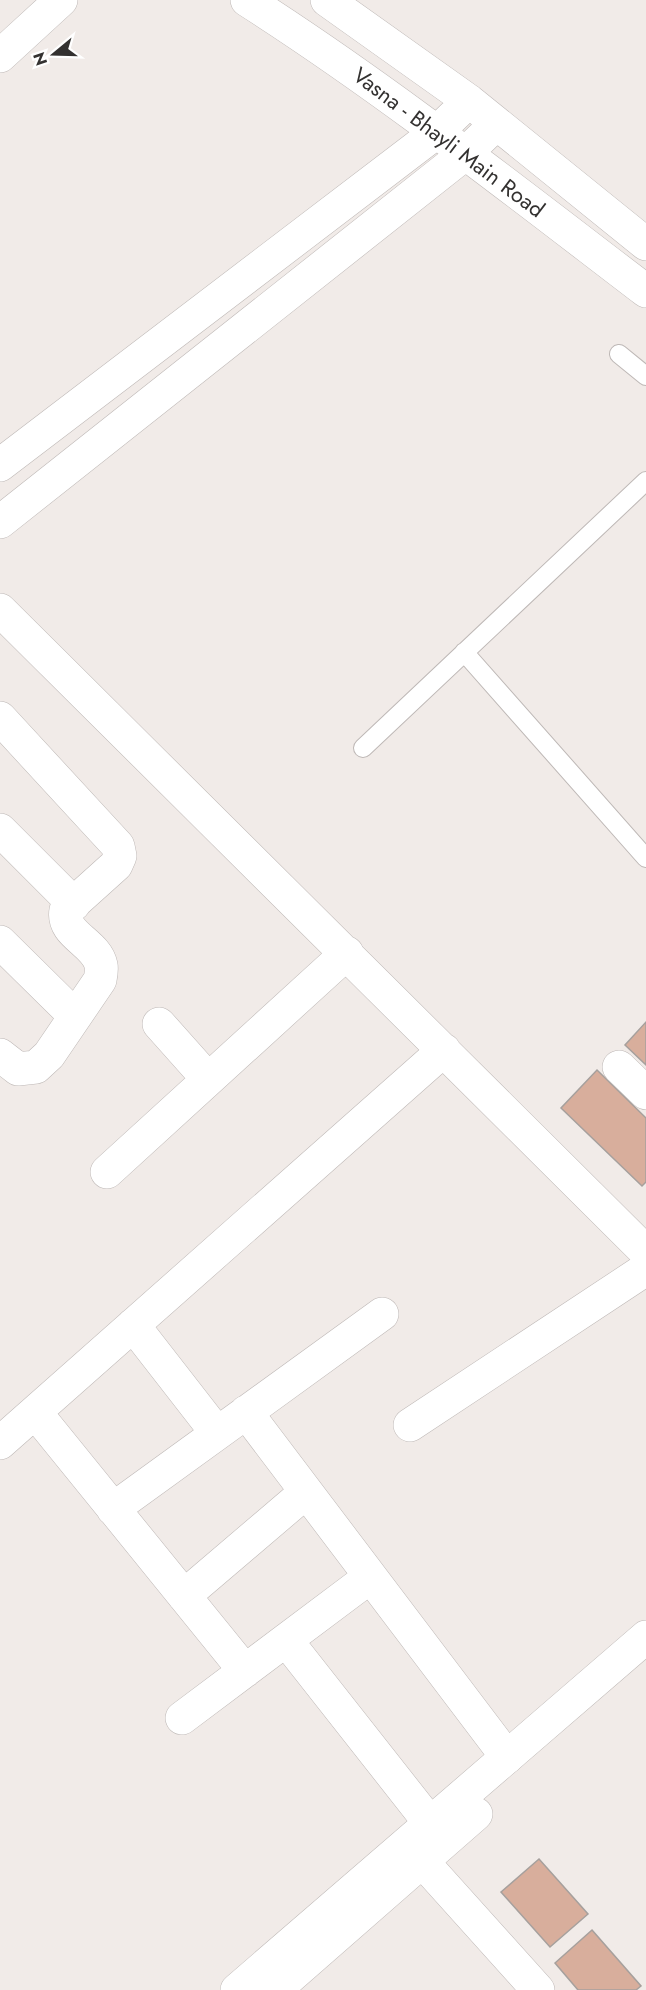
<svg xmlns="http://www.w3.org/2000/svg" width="646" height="1990" font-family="Jost,sans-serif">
  <rect width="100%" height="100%" fill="#f1ebe8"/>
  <path fill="#d8ae9c" stroke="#a6a09d" stroke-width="1.5" d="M 646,1022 L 646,1065 L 625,1045 Z
    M 597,1070 L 646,1118 L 646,1182 L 642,1186 L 561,1108 Z
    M 539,1859 L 588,1914 L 550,1947 L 501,1892 Z
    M 592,1930 L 641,1986 L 636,1990 L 578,1990 L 555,1963 Z"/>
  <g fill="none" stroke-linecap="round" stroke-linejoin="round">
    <g stroke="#beb8b6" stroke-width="20">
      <path id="lane" d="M 619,354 L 646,376
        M 464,652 L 646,858
        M 363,748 L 646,481"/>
    </g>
    <g stroke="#beb8b6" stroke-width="34">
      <path id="street" d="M 0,56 L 61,0
        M 0,610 L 646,1252
        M 0,718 L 118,846 L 120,856 L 116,865 L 66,910 C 61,935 96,942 101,965 C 102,969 101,975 100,980 L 49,1055 L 36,1067 L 18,1069 L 0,1055
        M 0,830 L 74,904
        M 0,942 L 75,1016
        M 159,1024 L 208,1079
        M 619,1067 L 646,1093
        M 107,1172 L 347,953
        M 133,1325 L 217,1433
        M 35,1412 L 245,1671
        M 246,1412 L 507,1757
        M 410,1425 L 646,1269
        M 0,1443 L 444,1050
        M 113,1509 L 382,1314
        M 184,1596 L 306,1492
        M 286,1640 L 430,1823
        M 182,1718 L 370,1577
        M 422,1861 L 538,1990"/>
    </g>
    <g stroke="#beb8b6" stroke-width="34">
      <path id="secondary" d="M 247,0 C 386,89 515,191 646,291
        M 327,0 L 469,101 L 646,244
        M 0,465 L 438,131 L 469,101
        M 0,522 L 466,153 L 496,124
        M 237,1990 L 646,1637
        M 275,1990 L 476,1814"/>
    </g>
    <use href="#lane" stroke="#fff" stroke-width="18"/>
    <use href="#street" stroke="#fff" stroke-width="33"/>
    <use href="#secondary" stroke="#fff" stroke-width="33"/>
  </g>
  <g text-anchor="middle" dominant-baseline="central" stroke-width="5" stroke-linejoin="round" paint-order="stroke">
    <g font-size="22" fill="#333130" stroke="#fff">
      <text transform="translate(449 142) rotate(37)">Vasna - Bhayli Main Road</text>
    </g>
  </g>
  <g transform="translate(54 54) rotate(251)" stroke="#ffffff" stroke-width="4.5" paint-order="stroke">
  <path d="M0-4.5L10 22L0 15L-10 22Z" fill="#333130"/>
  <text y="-9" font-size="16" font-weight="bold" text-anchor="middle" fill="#333130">N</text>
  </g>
</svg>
